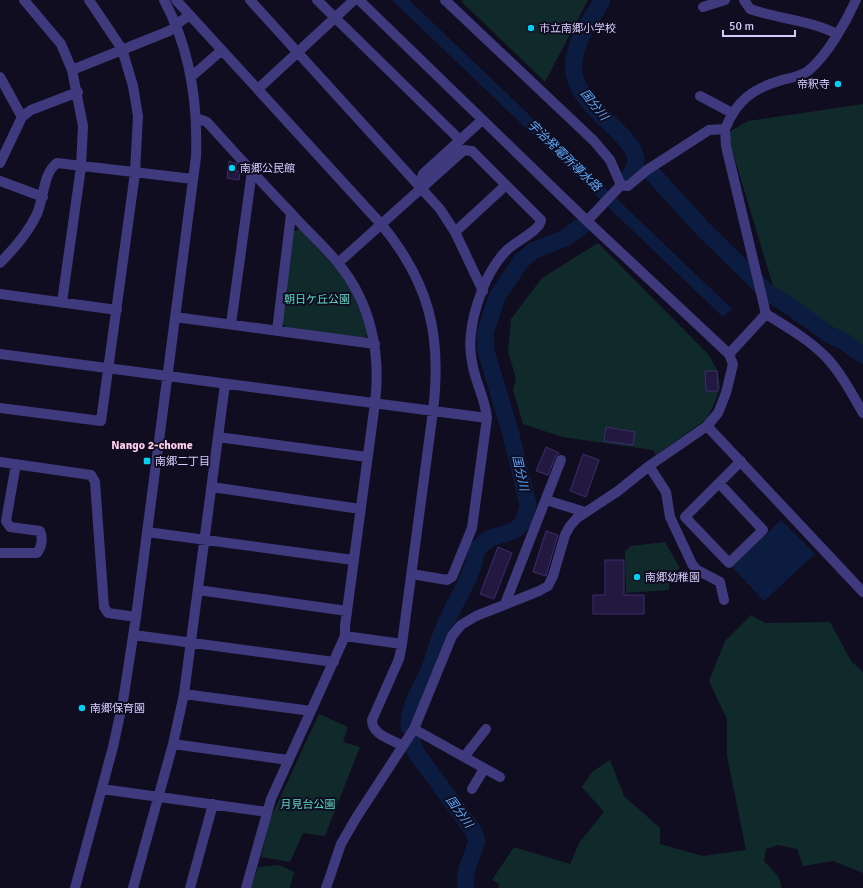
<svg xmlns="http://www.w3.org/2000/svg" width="863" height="888" font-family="Signika,'Noto Sans JP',sans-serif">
  <rect width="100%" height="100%" fill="#110d20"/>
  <path fill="#10292a" d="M 463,0 L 588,0 L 545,82 L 462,2 Z
    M 863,104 L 863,356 L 776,296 L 727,133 L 748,121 Z
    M 300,229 L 340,273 L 351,290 L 369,332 L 364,338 L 285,327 L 282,322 L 293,231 Z
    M 598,243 L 709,355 L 718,372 L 720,387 L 715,402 L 707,419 L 656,455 L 653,450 L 562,437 L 523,424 L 513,390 L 516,379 L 508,351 L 511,319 L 542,278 Z
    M 665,542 L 680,568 L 669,578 L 669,590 L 626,593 L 625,551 L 631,546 Z
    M 751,615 L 765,623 L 830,622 L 851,661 L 863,672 L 863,873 L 833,861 L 803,866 L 797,849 L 778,845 L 766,849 L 764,861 L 778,876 L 782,888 L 498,888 L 499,884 L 492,880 L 514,847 L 570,864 L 579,843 L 604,812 L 582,787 L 592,772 L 610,760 L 624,796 L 660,828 L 660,844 L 703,856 L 746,850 L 727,756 L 727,719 L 709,681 L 725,641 Z
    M 319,714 L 348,727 L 343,742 L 360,747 L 325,836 L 303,833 L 290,862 L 261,857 L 270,819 Z
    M 279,865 L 294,872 L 290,888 L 251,888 L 258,867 Z"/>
  <path fill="#0c1c40" d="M 392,0 L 409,0 L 732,309 L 723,317 Z
    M 781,520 L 815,554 L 764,601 L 732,567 Z"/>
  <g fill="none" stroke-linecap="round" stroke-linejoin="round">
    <path stroke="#0c1c40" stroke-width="17" d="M 602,0 C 591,21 570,47 574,73 C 579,108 635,135 636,160 C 636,169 631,175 625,181
      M 651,172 L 703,229 L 768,293 L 782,301 L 830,335 L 845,342 L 863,355
      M 409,727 C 408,709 420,689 428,673 C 434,659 437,644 443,630 C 451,609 464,590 472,569 C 474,563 475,555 478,549 C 495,525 524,545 528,504 L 510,431 L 486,351 L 485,333 L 497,297 L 521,261 L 533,251 L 565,238 L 582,226
      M 413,743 L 415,751 L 474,832 L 477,841 L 467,869 L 465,879 L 466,888"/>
  </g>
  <path fill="#231940" stroke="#3c2c6c" d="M 229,161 L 237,164 L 236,171 L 240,171 L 239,180 L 227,178 Z
    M 705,371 L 717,371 L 718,391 L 706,391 Z
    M 606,427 L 635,432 L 633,445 L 604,441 Z
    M 546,447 L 559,453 L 555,458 L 548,475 L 536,471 Z
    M 583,454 L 599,460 L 586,497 L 570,491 Z
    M 546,531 L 558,535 L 546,576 L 533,572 Z
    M 498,547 L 512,553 L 494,599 L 480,594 Z
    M 605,560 L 624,560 L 624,595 L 644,595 L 644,614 L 593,614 L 593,595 L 605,595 Z"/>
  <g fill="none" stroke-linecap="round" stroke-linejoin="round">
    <path stroke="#3f397e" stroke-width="10" d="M 24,0 L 61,44 L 72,70 L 83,126 L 81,167 L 62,302
      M 176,0 L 381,224 C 430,283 442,336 433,411 L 402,644 L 399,659 L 372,720 C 372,735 391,739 403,746
      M 250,0 L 440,209 L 455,232 L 483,291
      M 317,0 L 460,140
      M 445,0 L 594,141 L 610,160 L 621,185
      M 744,0 L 750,9 C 778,19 810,20 837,34
      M 703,7 L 725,0
      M 72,70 L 169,31 C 178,25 181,18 191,16
      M 0,77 L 22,117
      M 191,77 L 222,50
      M 258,89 L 354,0
      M 700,96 L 732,113
      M 196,118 L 207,122 C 235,153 263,184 292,214 C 307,231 324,246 338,263 C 371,303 381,353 375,403 L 345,626 L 345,636 L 271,799 L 246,888
      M 725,129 L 726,146 L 766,314
      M 0,163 L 22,117 L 31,110 L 78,92
      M 0,181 L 43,197
      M 422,188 L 421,180 L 423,174 L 482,120
      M 587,221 L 621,185 L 628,186 L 647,170 L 709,130 L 725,129 C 737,100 752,89 782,80 C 791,78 801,76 808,71 C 827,56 846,22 856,0
      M 455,232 L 506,185
      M 0,263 C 15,248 28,233 37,214 C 44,198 43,173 57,163 L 193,179
      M 338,263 L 464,150 L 472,151 L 541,220 C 541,230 513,243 506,251 C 482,276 465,329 472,362 C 475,382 485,398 487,418 L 472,528 L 452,577 L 447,580 L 412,574
      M 0,294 L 117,310
      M 175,317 L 375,344
      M 231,324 L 252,171
      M 277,331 L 291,214
      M 0,354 L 487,418
      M 729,354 L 766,314 C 787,327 808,339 826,357 C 841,373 852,394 863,413
      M 0,408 L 101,421 L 135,173 L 138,116 L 133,86 L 122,49 L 89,0
      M 707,426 L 863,592
      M 218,437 L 367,457
      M 0,462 L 91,475 L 95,482 L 104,607 L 108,613 L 136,617
      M 649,466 L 666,492 L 670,517 L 692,564 L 697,570 L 720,582 L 724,600
      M 719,483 L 763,530 L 729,563 L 685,517 L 741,461
      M 212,487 L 360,509
      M 546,500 L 585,512
      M 147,532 L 353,560
      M 0,553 L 37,553 C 42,547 43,538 40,531 L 10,527 L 6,521 L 16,464
      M 198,590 L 347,611
      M 505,604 L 561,460
      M 134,635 L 334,662
      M 345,636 L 402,644
      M 184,694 L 311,711
      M 414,729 L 500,777
      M 173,744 L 288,760
      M 464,757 L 486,729
      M 102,789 L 267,812
      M 472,789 L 484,769
      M 75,888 L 113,747 L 123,701 L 136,617 L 196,157 C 198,103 190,48 164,0
      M 133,888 L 173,744 L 184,694 L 225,384
      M 190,888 L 213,804
      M 326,888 L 341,844 L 356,818 L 414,729 L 452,636 L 461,625 L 476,616 L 539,591 L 548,586 L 553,576 L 565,535 L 570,526 L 577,518 L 618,491 L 649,466 L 707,426 L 718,413 L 726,393 L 733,364 L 729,354 L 587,221 L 359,0"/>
  </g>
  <g fill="#04cff3" stroke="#110d20" stroke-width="1.5">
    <circle cx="531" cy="28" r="4"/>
    <circle cx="838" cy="84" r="4"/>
    <circle cx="232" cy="168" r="4"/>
    <rect x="143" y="457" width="8" height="8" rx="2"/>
    <circle cx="637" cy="577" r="4"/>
    <circle cx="82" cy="708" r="4"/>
  </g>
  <g text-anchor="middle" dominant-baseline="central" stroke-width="4" stroke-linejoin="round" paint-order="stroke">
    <g font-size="11" fill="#d5ccfe" stroke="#110d20" text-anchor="start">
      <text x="539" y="28">市立南郷小学校</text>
      <text x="830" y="84" text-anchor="end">帝釈寺</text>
      <text x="240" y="168">南郷公民館</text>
      <text x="155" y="461">南郷二丁目</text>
      <text x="645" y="577">南郷幼稚園</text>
      <text x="90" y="708">南郷保育園</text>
    </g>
    <g font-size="11" fill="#5addc3" stroke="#110d20">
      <text x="317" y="299">朝日ケ丘公園</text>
      <text x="308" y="804">月見台公園</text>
    </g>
    <g font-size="12" font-style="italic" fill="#5caafd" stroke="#110d20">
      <text transform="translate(594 105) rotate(51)">国分川</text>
      <text transform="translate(564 156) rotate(44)">宇治発電所導水路</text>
      <text transform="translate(520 473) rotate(77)">国分川</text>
      <text transform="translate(459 812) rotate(54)">国分川</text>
    </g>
    <g font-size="12" font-weight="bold" fill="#feceea" stroke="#110d20">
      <text x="152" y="445">Nango 2-chome</text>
    </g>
  </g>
  <path d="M723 30v6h72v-6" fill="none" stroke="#d5ccfe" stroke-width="2"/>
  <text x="729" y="30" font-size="12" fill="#d5ccfe" stroke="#110d20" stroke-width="3" paint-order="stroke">50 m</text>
</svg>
